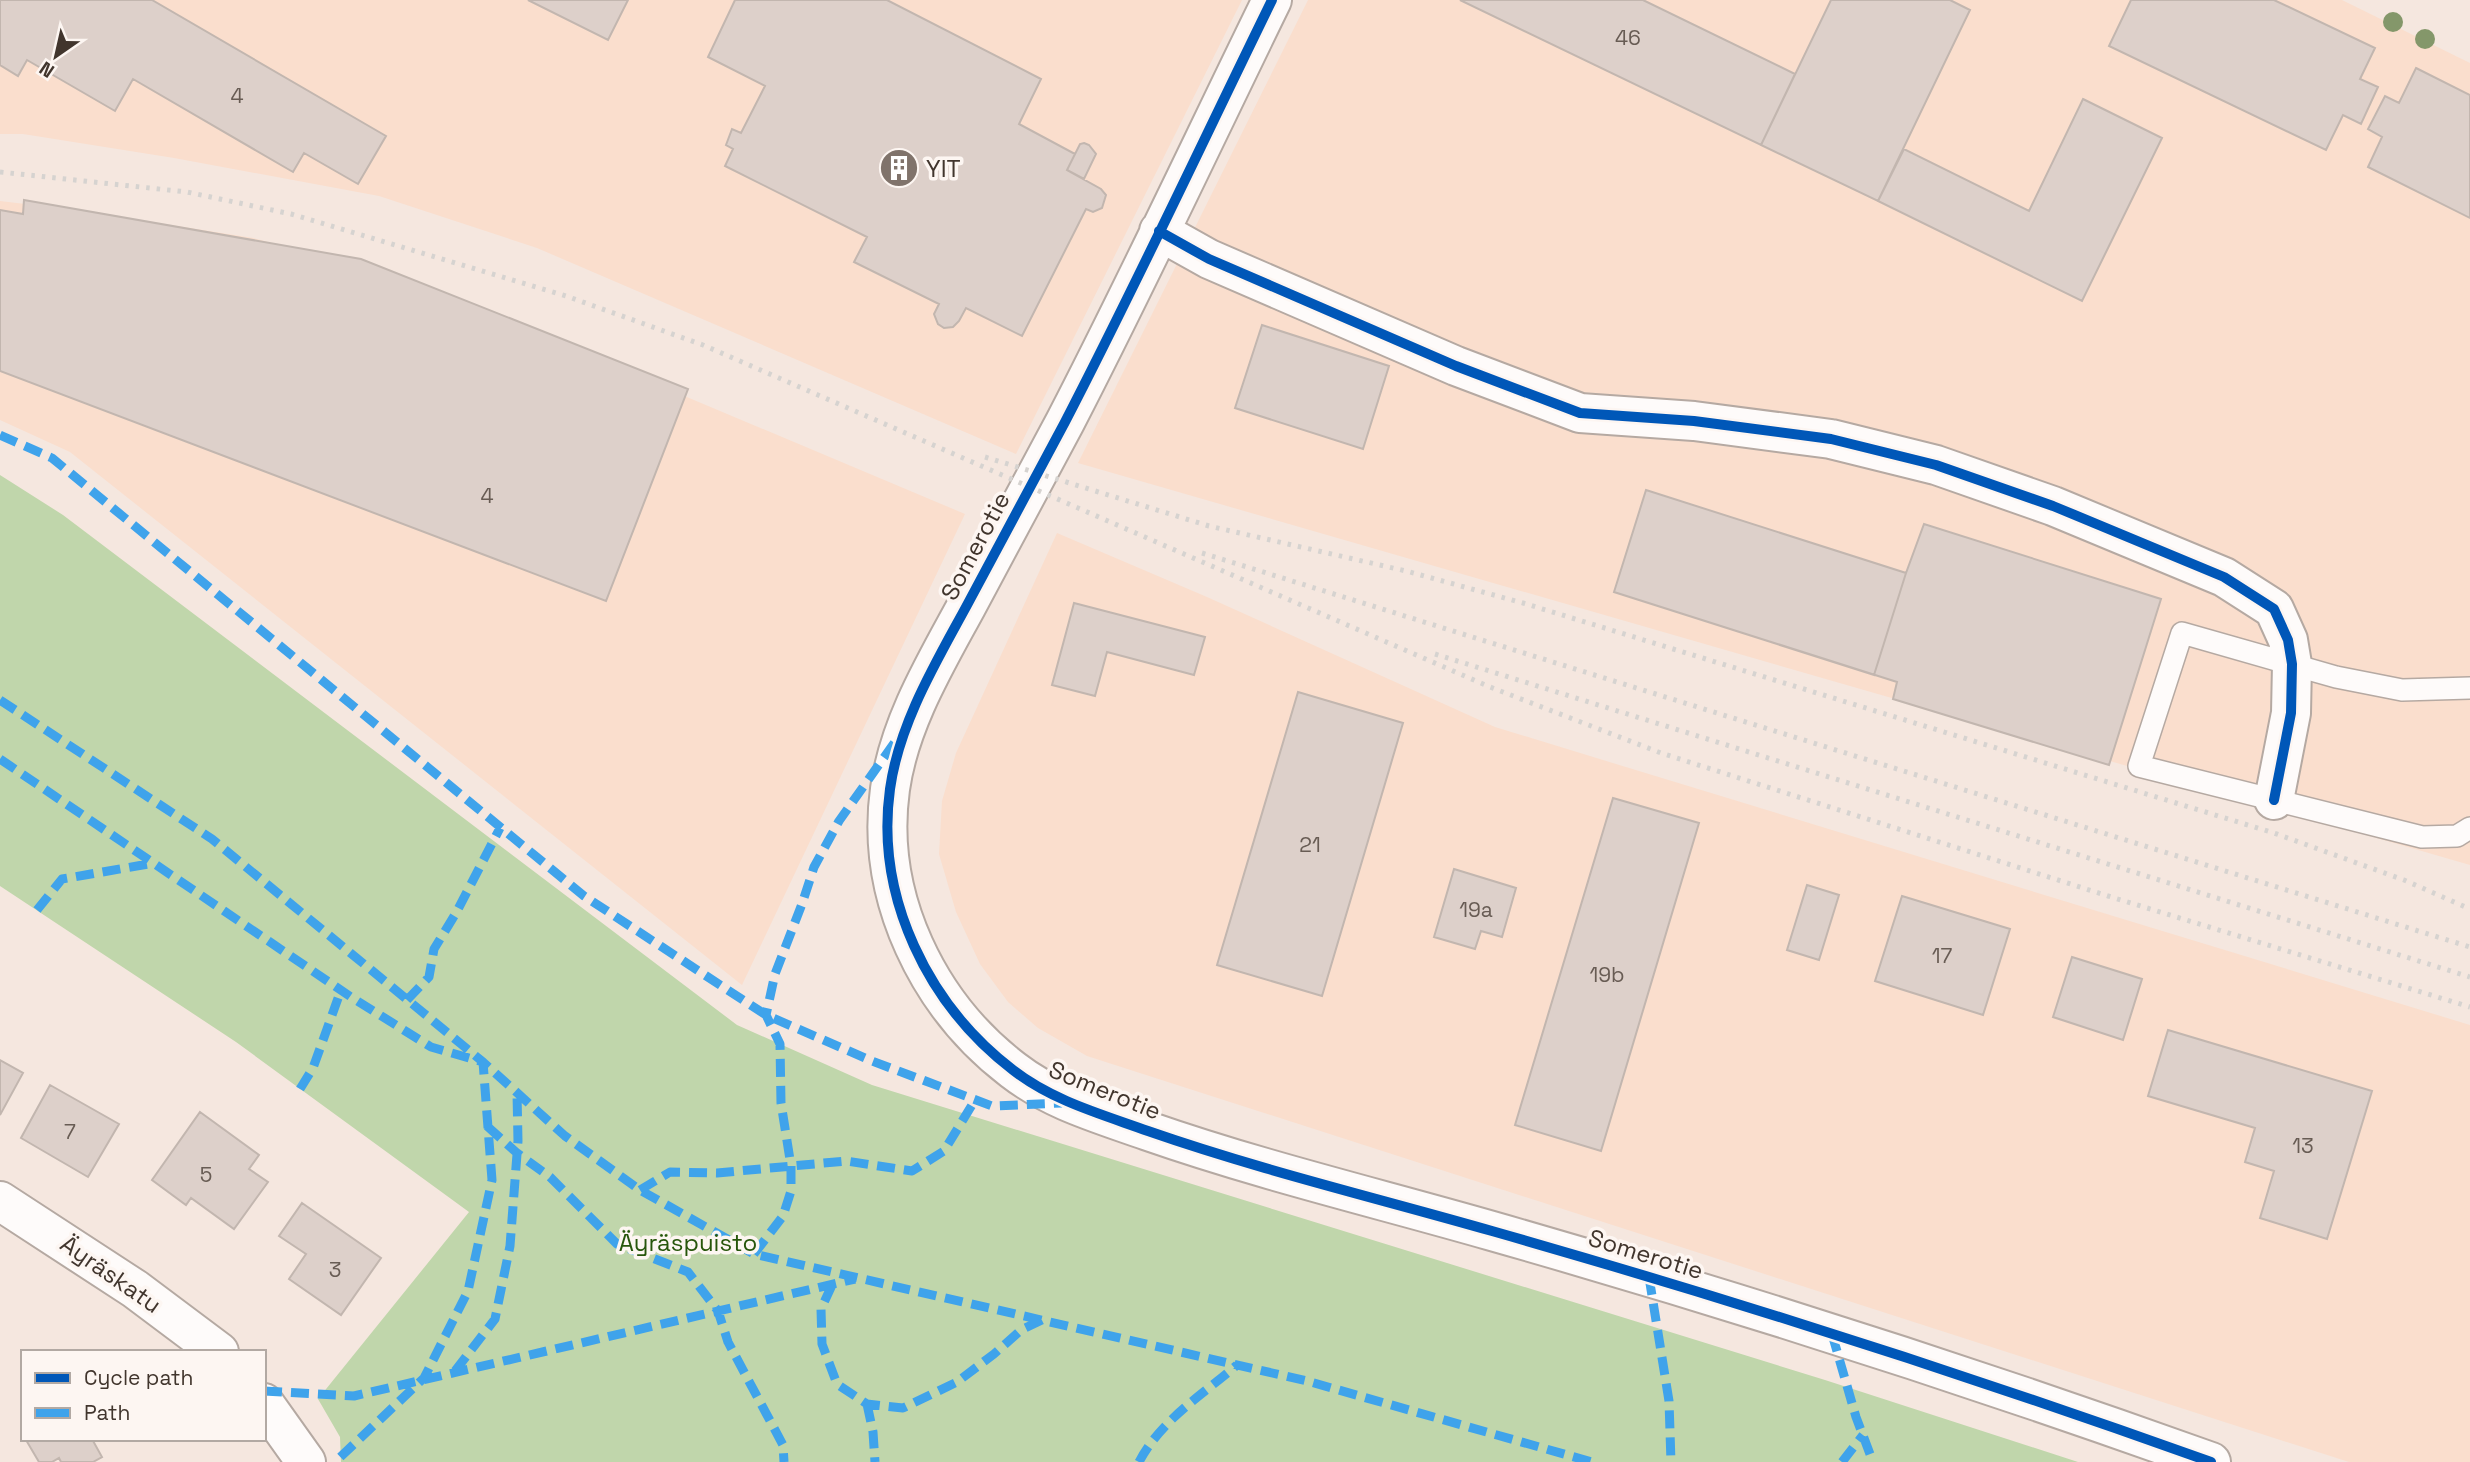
<svg xmlns="http://www.w3.org/2000/svg" width="2470" height="1462" font-family="'Space Grotesk',sans-serif">
  <rect width="100%" height="100%" fill="#f5e7df"/>
  <path fill="#fadecd" d="M 0,0 L 1242,0 L 1016,454 L 537,248 L 379,196 L 174,158 L 23,134 L 0,134 Z
    M 1308,0 L 2342,0 L 2470,63 L 2470,865 L 1078,463 Z
    M 0,201 L 76,210 L 253,238 L 409,280 L 965,514 L 742,985 L 70,452 L 0,420 Z
    M 1057,533 L 1207,597 L 1495,727 L 2470,1025 L 2470,1462 L 2349,1462 L 1087,1056 L 1038,1028 L 1008,1002 L 980,964 L 956,912 L 939,854 L 942,801 L 956,753 Z"/>
  <path fill="#c0d6ab" d="M 0,475 L 63,515 L 737,1025 L 872,1085 L 1825,1380 L 2078,1462 L 341,1462 L 340,1437 L 318,1399 L 469,1212 L 236,1042 L 0,886 Z"/>
  <path fill="#ddd0ca" stroke="#c2b6af" stroke-width="2" d="M 0,0 L 152,0 L 386,136 L 358,184 L 304,153 L 293,172 L 133,79 L 115,111 L 27,60 L 18,76 L 0,65 Z
    M 528,0 L 628,0 L 608,40 Z
    M 735,0 L 887,0 L 1041,79 L 1019,124 L 1075,154 L 1067,170 L 1101,189 L 1106,195 L 1102,208 L 1093,212 L 1086,209 L 1022,336 L 966,308 L 959,321 L 953,327 L 944,328 L 938,324 L 934,314 L 939,304 L 854,262 L 867,237 L 725,166 L 733,149 L 726,145 L 732,129 L 741,133 L 765,86 L 708,57 Z
    M 1460,0 L 1643,0 L 1795,74 L 1761,145 Z
    M 1831,0 L 1950,0 L 1970,10 L 1878,201 L 1761,145 Z
    M 2131,0 L 2274,0 L 2375,48 L 2360,79 L 2378,87 L 2361,124 L 2343,115 L 2326,150 L 2109,46 Z
    M 2416,68 L 2470,95 L 2470,218 L 2368,167 L 2382,137 L 2368,129 L 2385,96 L 2399,103 Z
    M 2083,99 L 2162,138 L 2082,301 L 1878,201 L 1904,149 L 2029,211 Z
    M 1084,143 L 1089,145 L 1096,154 L 1084,179 L 1067,170 L 1080,144 Z
    M 24,200 L 361,259 L 688,389 L 606,601 L 0,371 L 0,210 L 23,214 Z
    M 1262,325 L 1389,366 L 1363,449 L 1235,408 Z
    M 1646,490 L 1906,573 L 1924,524 L 2161,599 L 2109,765 L 1893,699 L 1897,682 L 1614,592 Z
    M 1646,490 L 1906,573 L 1874,675 L 1614,592 Z
    M 1074,603 L 1205,637 L 1194,675 L 1107,652 L 1095,696 L 1052,685 Z
    M 1298,692 L 1403,723 L 1322,996 L 1217,965 Z
    M 1613,798 L 1699,823 L 1601,1151 L 1515,1125 Z
    M 1454,869 L 1516,888 L 1502,937 L 1481,931 L 1475,949 L 1434,937 Z
    M 1807,885 L 1839,895 L 1819,960 L 1787,950 Z
    M 1902,896 L 2010,929 L 1983,1015 L 1875,981 Z
    M 2072,957 L 2142,979 L 2123,1040 L 2053,1017 Z
    M 2168,1030 L 2372,1091 L 2327,1239 L 2260,1218 L 2274,1171 L 2245,1162 L 2255,1128 L 2148,1096 Z
    M 0,1060 L 23,1073 L 0,1115 Z
    M 50,1085 L 119,1124 L 88,1177 L 21,1138 Z
    M 200,1112 L 259,1155 L 249,1169 L 268,1182 L 234,1229 L 191,1198 L 186,1205 L 152,1180 Z
    M 302,1203 L 381,1258 L 341,1315 L 289,1279 L 306,1254 L 279,1236 Z
    M 28,1439 L 92,1439 L 102,1457 L 93,1462 L 61,1462 L 59,1458 L 52,1462 L 39,1462 L 26,1440 Z"/>
  <g fill="none" stroke-linecap="round" stroke-linejoin="round">
    <g stroke="#b5a9a2" stroke-width="24">
      <path id="service" d="M 2470,688 L 2402,690 L 2336,677 L 2182,633 L 2139,766 L 2422,837 L 2457,836 L 2470,828"/>
    </g>
    <g stroke="#b5a9a2" stroke-width="42">
      <path id="minor" d="M 1272,0 C 1203,141 1137,283 1065,422 C 1032,484 999,546 966,607 C 935,664 899,724 890,789 C 875,897 928,1005 1013,1070 C 1053,1101 1101,1114 1148,1131 C 1260,1170 1377,1198 1492,1231 C 1734,1300 1974,1377 2211,1462
        M 1159,231 L 1209,259 L 1456,366 L 1580,413 L 1694,421 L 1831,439 L 1936,465 L 2053,506 L 2224,577 L 2274,609 L 2288,640 L 2292,664 L 2291,713 L 2274,800
        M 0,1201 L 135,1289 L 219,1352
        M 264,1403 L 306,1462"/>
    </g>
    <use href="#service" stroke="#fefbfa" stroke-width="21"/>
    <use href="#minor" stroke="#fefbfa" stroke-width="38"/>
    <path stroke="#d6d3d0" stroke-width="5" stroke-dasharray="3.5 7" stroke-linecap="butt" d="M 0,172 L 187,192 L 291,214 L 566,296 L 703,345 L 1490,687 L 1661,753 L 2108,896 L 2470,1007
      M 985,457 L 1209,526 L 1406,571 L 1523,603 L 2274,833 L 2404,880 L 2470,909
      M 1202,553 L 2470,947
      M 1435,654 L 2470,977"/>
    <path stroke="#3fa3eb" stroke-width="9" stroke-dasharray="18 9" stroke-linecap="butt" d="M 0,435 L 52,458 L 584,896 L 766,1015 L 872,1061 L 992,1106 L 1062,1103
      M 0,700 L 212,839 L 483,1062 L 565,1136 L 640,1190 L 754,1254 L 1307,1381 L 1592,1462
      M 0,759 L 351,997 L 431,1047 L 483,1062 L 492,1180 L 468,1291 L 424,1378 L 335,1462
      M 37,910 L 62,879 L 154,863
      M 407,1000 L 429,977 L 434,949 L 456,913 L 500,828
      M 300,1089 L 313,1068 L 341,990
      M 487,1126 L 517,1153 L 550,1177 L 617,1244 L 688,1272 L 718,1311 L 728,1342 L 783,1445 L 784,1462
      M 640,1190 L 670,1172 L 717,1173 L 846,1161 L 912,1171 L 944,1151 L 975,1100
      M 754,1254 L 783,1216 L 791,1191 L 791,1166 L 781,1103 L 780,1044 L 766,1015 L 775,974 L 802,904 L 814,867 L 839,821 L 895,742
      M 1649,1277 L 1669,1401 L 1671,1462
      M 832,1285 L 821,1309 L 822,1344 L 837,1384 L 867,1404 L 903,1408 L 957,1382 L 994,1354 L 1021,1330 L 1042,1320
      M 1832,1334 L 1856,1417 L 1873,1462
      M 455,1371 L 495,1319 L 510,1246 L 518,1141 L 517,1093
      M 264,1391 L 354,1396 L 855,1279
      M 867,1404 L 873,1432 L 875,1462
      M 1139,1462 C 1161,1420 1202,1395 1237,1365
      M 1842,1462 L 1863,1435"/>
    <g stroke="#fdf6f2" stroke-width="15">
      <path id="cycleway" d="M 1272,0 C 1203,141 1137,283 1065,422 C 1032,484 999,546 966,607 C 935,664 899,724 890,789 C 875,897 928,1005 1013,1070 C 1053,1101 1101,1114 1148,1131 C 1260,1170 1377,1198 1492,1231 C 1734,1300 1974,1377 2211,1462
        M 1159,231 L 1209,259 L 1456,366 L 1580,413 L 1694,421 L 1831,439 L 1936,465 L 2053,506 L 2224,577 L 2274,609 L 2288,640 L 2292,664 L 2291,713 L 2274,800"/>
    </g>
    <use href="#cycleway" stroke="#0057b8" stroke-width="10"/>
  </g>
  <g fill="#84976a">
    <circle cx="2393" cy="22" r="10"/>
    <circle cx="2425" cy="39" r="10"/>
  </g>
  <defs>
    <g id="building-disc" transform="scale(2.0125)"><circle r="9.5" fill="#80736b" stroke="#fdf6f2"/><path d="M-4-6H4V6H1V3H-1V6H-4ZM-2.5-4.3h1.7v1.8h-1.7ZM.8-4.3h1.7v1.8H.8ZM-2.5-1h1.7V.8h-1.7ZM.8-1h1.7V.8H.8Z" fill="#fff"/></g>
  </defs>
  <g fill-rule="evenodd">
    <use href="#building-disc" x="899" y="168"/>
  </g>
  <g text-anchor="middle" dominant-baseline="central" stroke-width="7" stroke-linejoin="round" paint-order="stroke">
    <g font-size="21" fill="#685c54">
      <text x="1628" y="37">46</text>
      <text x="237" y="95">4</text>
      <text x="487" y="495">4</text>
      <text x="1310" y="844">21</text>
      <text x="1476" y="909">19a</text>
      <text x="1942" y="955">17</text>
      <text x="1607" y="974">19b</text>
      <text x="70" y="1131">7</text>
      <text x="2303" y="1145">13</text>
      <text x="206" y="1174">5</text>
      <text x="335" y="1269">3</text>
    </g>
    <g font-size="24" fill="#41352d" stroke="#fdf6f2" text-anchor="start">
      <text x="926" y="168">YIT</text>
    </g>
    <g font-size="24" fill="#41352d" stroke="#fdf6f2">
      <text transform="translate(975 546) rotate(-62)">Somerotie</text>
      <text transform="translate(1105 1090) rotate(22)">Somerotie</text>
      <text transform="translate(1646 1254) rotate(17)">Somerotie</text>
      <text transform="translate(111 1274) rotate(35)">Äyräskatu</text>
    </g>
    <g font-size="24" fill="#27560b" stroke="#fdf6f2">
      <text x="688" y="1242">Äyräspuisto</text>
    </g>
  </g>
  <rect x="21" y="1350" width="245" height="91" fill="#fdf6f2" stroke="#b2a9a3" stroke-width="2"/>
  <rect x="35" y="1373" width="35" height="10" fill="#0057b8" stroke="#b2a9a3" stroke-width="2"/>
  <text x="84" y="1385" font-size="21" fill="#41352d">Cycle path</text>
  <rect x="35" y="1408" width="35" height="10" fill="#3fa3eb" stroke="#b2a9a3" stroke-width="2"/>
  <text x="84" y="1420" font-size="21" fill="#41352d">Path</text>
  <g transform="translate(56 56) rotate(214)" stroke="#fdf6f2" stroke-width="5" paint-order="stroke">
  <path d="M0-5L12 26L0 18L-12 26Z" fill="#41352d"/>
  <text y="-10" font-size="19" font-weight="bold" text-anchor="middle" fill="#41352d">N</text>
  </g>
</svg>
